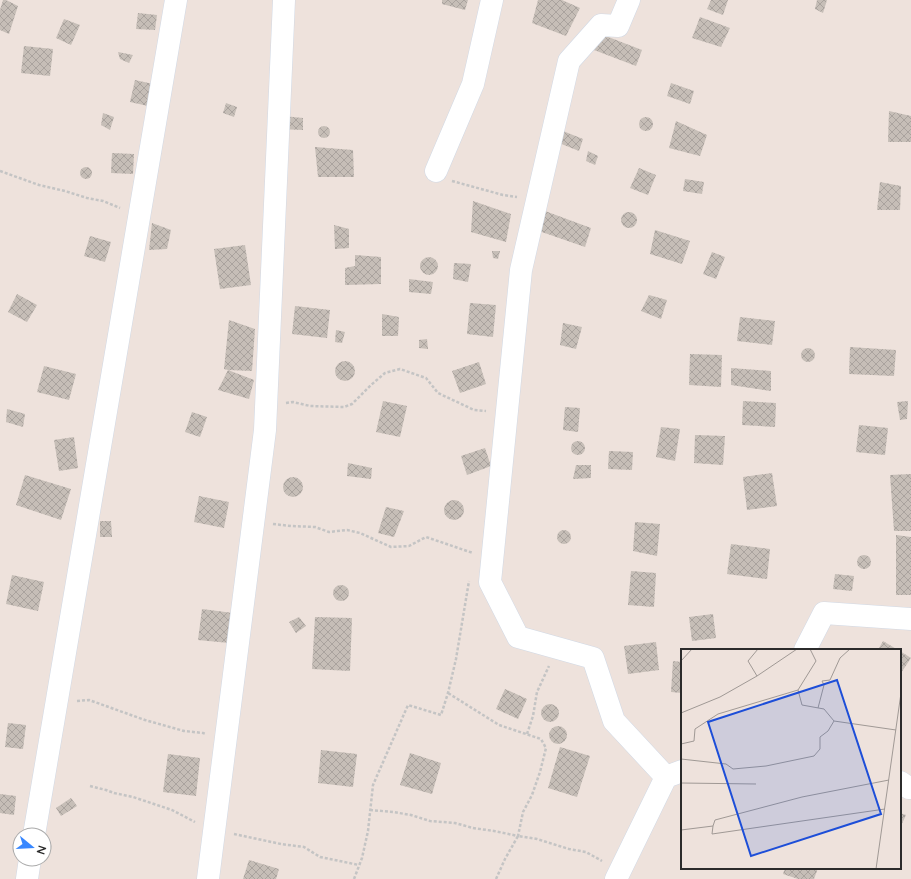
<svg xmlns="http://www.w3.org/2000/svg" width="911" height="879" font-family="Lato,sans-serif">
  <defs>
    <pattern id="building-cross-hatch" width="8" height="8" patternUnits="userSpaceOnUse"><rect width="8" height="8" fill="#c6beb7"/><path d="M0 0l8 8M0 8l8-8" fill="none" stroke="#aaa39e"/></pattern>
  </defs>
  <rect width="100%" height="100%" fill="#eee2dc"/>
  <path fill="url(#building-cross-hatch)" d="M 3,0 L 6,0 L 18,6 L 9,34 L 0,30 L 0,10 Z
    M 442,0 L 468,0 L 465,10 L 442,4 Z
    M 538,0 L 562,0 L 580,8 L 566,36 L 532,23 Z
    M 711,0 L 728,0 L 723,15 L 707,9 Z
    M 817,0 L 827,0 L 823,13 L 815,9 Z
    M 138,13 L 157,15 L 155,30 L 136,29 Z
    M 700,17 L 730,28 L 721,47 L 692,38 Z
    M 64,19 L 80,25 L 71,45 L 56,38 Z
    M 598,33 L 642,50 L 636,66 L 594,50 Z
    M 24,46 L 53,49 L 50,76 L 21,73 Z
    M 118,52 L 133,55 L 129,63 L 120,59 Z
    M 135,80 L 153,84 L 148,106 L 130,102 Z
    M 671,83 L 694,91 L 690,104 L 667,96 Z
    M 226,103 L 237,107 L 234,117 L 223,113 Z
    M 889,111 L 911,116 L 911,142 L 888,142 Z
    M 103,113 L 114,117 L 110,130 L 101,125 Z
    M 283,116 L 303,118 L 303,130 L 278,129 Z
    M639 124a7 7 0 1 1 14 0a7 7 0 1 1-14 0Z
    M 676,121 L 707,135 L 700,156 L 669,148 Z
    M318 132a6 6 0 1 1 12 0a6 6 0 1 1-12 0Z
    M 563,131 L 583,139 L 579,151 L 559,143 Z
    M 315,147 L 353,150 L 354,177 L 318,177 Z
    M 588,151 L 598,156 L 595,165 L 586,161 Z
    M 112,153 L 134,154 L 133,174 L 111,173 Z
    M80 173a6 6 0 1 1 12 0a6 6 0 1 1-12 0Z
    M 639,168 L 656,175 L 648,195 L 630,188 Z
    M 685,179 L 704,182 L 702,194 L 683,191 Z
    M 880,182 L 901,186 L 900,210 L 877,210 Z
    M 473,201 L 511,214 L 506,242 L 471,232 Z
    M 545,211 L 591,228 L 585,247 L 539,231 Z
    M621 220a8 8 0 1 1 16 0a8 8 0 1 1-16 0Z
    M 152,223 L 171,230 L 167,249 L 149,250 Z
    M 334,225 L 349,229 L 349,248 L 335,249 Z
    M 655,230 L 690,241 L 682,264 L 650,254 Z
    M 90,236 L 111,242 L 105,262 L 84,256 Z
    M 245,245 L 251,285 L 220,289 L 214,249 Z
    M 492,251 L 500,251 L 498,259 L 493,258 Z
    M 712,252 L 725,257 L 716,279 L 703,274 Z
    M 355,255 L 381,257 L 381,284 L 345,285 L 345,268 L 355,266 Z
    M420 266a9 9 0 1 1 18 0a9 9 0 1 1-18 0Z
    M 454,263 L 471,264 L 468,282 L 453,279 Z
    M 409,279 L 433,282 L 431,294 L 409,292 Z
    M 17,294 L 37,305 L 27,322 L 8,312 Z
    M 649,295 L 667,300 L 661,319 L 641,311 Z
    M 470,303 L 496,305 L 493,337 L 467,334 Z
    M 295,306 L 330,310 L 327,338 L 292,334 Z
    M 382,314 L 399,317 L 398,336 L 382,336 Z
    M 740,317 L 775,321 L 772,345 L 737,341 Z
    M 229,320 L 255,329 L 252,371 L 228,370 L 254,380 L 249,399 L 218,390 L 228,370 L 224,369 Z
    M 563,323 L 582,327 L 576,349 L 560,345 Z
    M 336,330 L 345,332 L 342,343 L 335,342 Z
    M 427,339 L 428,349 L 419,348 L 419,340 Z
    M 850,347 L 896,350 L 894,376 L 849,374 Z
    M801 355a7 7 0 1 1 14 0a7 7 0 1 1-14 0Z
    M 690,354 L 722,355 L 721,387 L 689,385 Z
    M335 371a10 10 0 1 1 20 0a10 10 0 1 1-20 0Z
    M 479,362 L 486,384 L 460,393 L 452,371 Z
    M 44,366 L 76,374 L 69,400 L 37,392 Z
    M 731,368 L 771,371 L 771,391 L 731,385 Z
    M 383,401 L 407,406 L 400,437 L 376,432 Z
    M 743,401 L 776,403 L 775,427 L 742,425 Z
    M 908,401 L 907,419 L 900,420 L 897,402 Z
    M 565,407 L 580,408 L 578,432 L 563,430 Z
    M 7,409 L 25,414 L 23,427 L 6,422 Z
    M 192,412 L 207,417 L 200,437 L 185,432 Z
    M 859,425 L 888,428 L 885,455 L 856,452 Z
    M 661,427 L 680,429 L 675,461 L 656,457 Z
    M 695,435 L 725,436 L 723,465 L 694,463 Z
    M 74,437 L 78,468 L 59,471 L 54,440 Z
    M571 448a7 7 0 1 1 14 0a7 7 0 1 1-14 0Z
    M 485,448 L 491,466 L 467,475 L 461,456 Z
    M 609,451 L 633,452 L 632,470 L 608,469 Z
    M 348,463 L 372,468 L 371,479 L 347,476 Z
    M 576,465 L 591,465 L 591,478 L 573,479 Z
    M 772,473 L 777,506 L 747,510 L 743,477 Z
    M 911,474 L 911,531 L 894,531 L 890,475 Z
    M 25,475 L 71,489 L 61,520 L 16,505 Z
    M283 487a10 10 0 1 1 20 0a10 10 0 1 1-20 0Z
    M 199,496 L 229,502 L 224,528 L 194,522 Z
    M444 510a10 10 0 1 1 20 0a10 10 0 1 1-20 0Z
    M 386,507 L 404,511 L 394,537 L 378,533 Z
    M 100,521 L 111,521 L 112,537 L 100,537 Z
    M 635,522 L 660,524 L 657,556 L 633,551 Z
    M557 537a7 7 0 1 1 14 0a7 7 0 1 1-14 0Z
    M 896,535 L 911,537 L 911,595 L 896,595 Z
    M 731,544 L 770,549 L 767,579 L 727,574 Z
    M857 562a7 7 0 1 1 14 0a7 7 0 1 1-14 0Z
    M 631,571 L 656,573 L 654,607 L 628,605 Z
    M 835,574 L 854,576 L 852,591 L 833,589 Z
    M 12,575 L 44,582 L 38,611 L 6,604 Z
    M333 593a8 8 0 1 1 16 0a8 8 0 1 1-16 0Z
    M 202,609 L 233,613 L 229,643 L 198,640 Z
    M 713,614 L 716,638 L 692,641 L 689,617 Z
    M 299,617 L 306,626 L 296,633 L 289,622 Z
    M 315,617 L 352,618 L 350,671 L 312,669 Z
    M 883,641 L 898,650 L 878,650 Z
    M 656,642 L 659,670 L 628,674 L 624,646 Z
    M 900,651 L 911,658 L 901,673 L 900,672 Z
    M 673,661 L 682,662 L 682,693 L 671,692 Z
    M 505,689 L 527,699 L 518,719 L 496,709 Z
    M541 713a9 9 0 1 1 18 0a9 9 0 1 1-18 0Z
    M 8,723 L 26,725 L 23,749 L 5,747 Z
    M549 735a9 9 0 1 1 18 0a9 9 0 1 1-18 0Z
    M 560,747 L 590,756 L 577,797 L 548,788 Z
    M 321,750 L 357,754 L 353,787 L 318,783 Z
    M 410,753 L 441,763 L 432,794 L 400,785 Z
    M 168,754 L 200,758 L 196,796 L 163,792 Z
    M 0,794 L 16,796 L 14,815 L 0,813 Z
    M 71,798 L 77,806 L 61,816 L 56,808 Z
    M 900,813 L 906,815 L 900,828 Z
    M 249,860 L 279,869 L 276,879 L 243,879 Z
    M 785,868 L 818,868 L 814,879 L 798,879 L 783,874 Z"/>
  <g fill="none" stroke-linecap="round" stroke-linejoin="round">
    <g stroke="#d1d9e5" stroke-width="23">
      <path id="minor" d="M 629,0 L 618,26 L 601,25 L 569,61 L 521,270 L 490,582 L 518,637 L 593,658 L 614,721 L 666,777
        M 436,171 L 473,84 L 492,0
        M 805,650 L 824,613 L 911,619
        M 900,782 L 909,788 L 911,787
        M 34,835 L 176,0
        M 27,879 L 30,859
        M 208,879 L 265,430 L 284,0
        M 616,879 L 666,777 L 682,771"/>
    </g>
    <path stroke="#c4c4c4" stroke-width="2.5" stroke-dasharray="3 2" stroke-linecap="butt" d="M 0,171 L 39,185 L 65,191 L 87,198 L 103,201 L 120,208
      M 452,181 L 503,195 L 517,197
      M 286,403 L 293,402 L 310,406 L 344,407 L 352,404 L 371,385 L 385,373 L 400,369 L 426,378 L 438,393 L 474,410 L 486,411
      M 273,524 L 291,526 L 315,527 L 329,532 L 347,530 L 360,533 L 391,547 L 409,546 L 426,537 L 473,553
      M 77,701 L 89,700 L 145,720 L 184,731 L 203,733 L 206,734
      M 527,734 L 533,716 L 537,692 L 549,666
      M 90,786 L 106,790 L 114,793 L 133,797 L 172,810 L 195,822
      M 370,810 L 393,812 L 411,815 L 430,821 L 455,823 L 473,828 L 494,831 L 518,836 L 523,812 L 532,795 L 540,772 L 546,748 L 541,739 L 499,725 L 448,693
      M 234,834 L 281,844 L 304,847 L 320,857 L 359,865
      M 354,879 L 362,858 L 368,831 L 373,785 L 408,705 L 441,715 L 448,693 L 456,659 L 469,581
      M 496,879 L 505,859 L 518,836 L 537,839 L 569,849 L 586,852 L 602,861"/>
    <use href="#minor" stroke="#fff" stroke-width="22"/>
  </g>
  <g transform="translate(681 649)">
    <rect width="220" height="220" fill="#eee2dc"/>
    <path fill="none" stroke="#a09995" stroke-width="1" d="M 0,12 L 11,0M 76,27 L 67,12 L 77,0M 117,41 L 121,56 L 143,60 L 153,72 L 215,81M 137,59 L 143,36 L 141,32 L 149,31 L 159,9 L 169,0M 0,64 L 39,48 L 76,27 L 116,0M 0,95 L 13,92 L 14,80 L 37,65 L 117,41 L 135,12 L 129,0M 0,110 L 45,115 L 52,120 L 85,117 L 133,107 L 139,100 L 139,88 L 147,82 L 153,72M 0,134 L 75,135M 32,177 L 31,185 L 204,160M 0,181 L 32,177 L 34,171 L 121,148 L 208,131M 195,220 L 220,44"/>
    <path fill="#1d4ed8" fill-opacity="0.15" stroke="#1d4ed8" stroke-width="2" d="M 156,31 L 200,165 L 70,207 L 27,73 Z"/>
    <rect width="220" height="220" fill="none" stroke="#2b2b2b" stroke-width="2"/>
  </g>
  <g transform="translate(32 847) rotate(108)"><circle r="19" fill="#ffffff" stroke="#aaaaaa"/>
  <path d="M0-3L7 15L0 10L-7 15Z" fill="#3887ff"/>
  <text y="-6" font-size="11" font-weight="bold" text-anchor="middle" fill="#2b2b2b">N</text>
  </g>
</svg>
